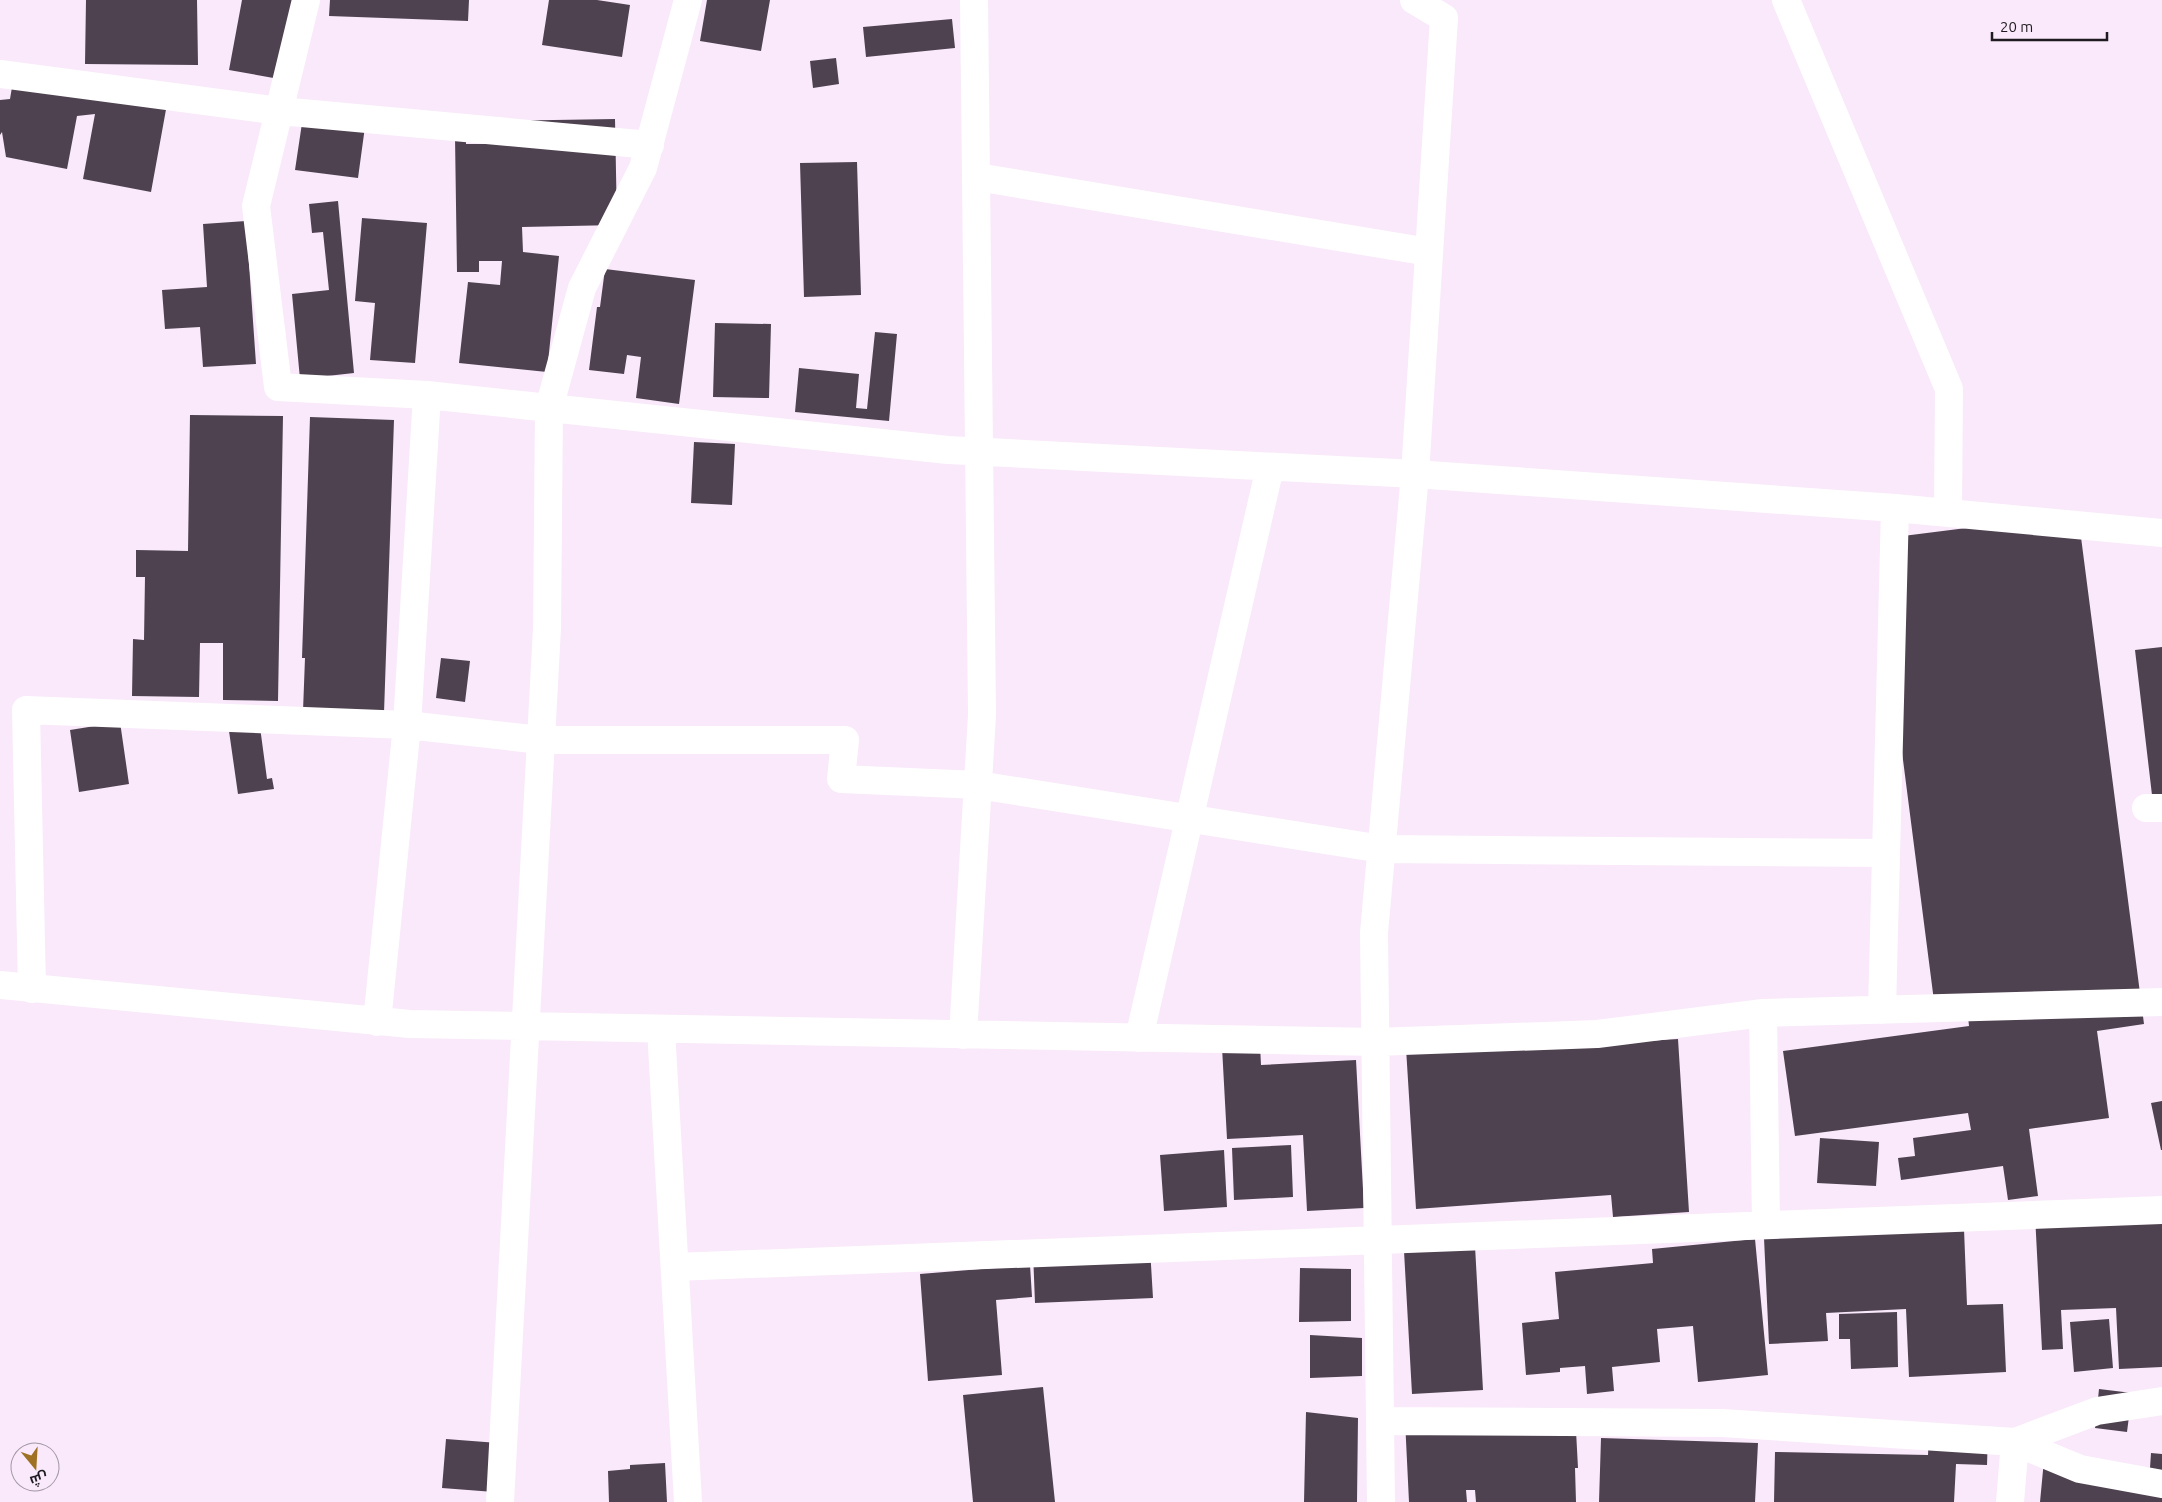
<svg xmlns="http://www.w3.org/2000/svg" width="2162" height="1502" font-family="Ubuntu,Cairo,sans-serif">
  <rect width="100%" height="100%" fill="#f9e9fa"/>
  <path fill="#4f4250" d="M 86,0 L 197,0 L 198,65 L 85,64 Z
    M 242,0 L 293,0 L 279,79 L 229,70 Z
    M 330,0 L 469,0 L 468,21 L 329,16 Z
    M 549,0 L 597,0 L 630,5 L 622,57 L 542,45 Z
    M 707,0 L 770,0 L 761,51 L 700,41 Z
    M 952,19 L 955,48 L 866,57 L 863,27 Z
    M 836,58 L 839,84 L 813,88 L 810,61 Z
    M 14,75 L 169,93 L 151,192 L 83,179 L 95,114 L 77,116 L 67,169 L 6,157 L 2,132 L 0,135 L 0,100 L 10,99 Z
    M 305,103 L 367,112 L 358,178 L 295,170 Z
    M 615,119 L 617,225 L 522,227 L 523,252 L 559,256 L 547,372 L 459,363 L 468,282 L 500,285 L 502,261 L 479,261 L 479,272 L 457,272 L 455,137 L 466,136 L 466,144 L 486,144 L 485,121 Z
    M 857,162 L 861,295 L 804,297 L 800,163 Z
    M 338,201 L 354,373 L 300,379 L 292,294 L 329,290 L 323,232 L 312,233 L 309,204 Z
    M 362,218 L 427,223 L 415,363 L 370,360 L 375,303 L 355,301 Z
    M 246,221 L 256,364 L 203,367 L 200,327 L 165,329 L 162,290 L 207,287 L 203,224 Z
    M 605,269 L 695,280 L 679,404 L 636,398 L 641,357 L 627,355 L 624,374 L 589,370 L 597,307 L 600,307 Z
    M 715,323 L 771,324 L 769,398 L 713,397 Z
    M 875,332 L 897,334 L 889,421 L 795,412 L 799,368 L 859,374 L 856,408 L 867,409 Z
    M 190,415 L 283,416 L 278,701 L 223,700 L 223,643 L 200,643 L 199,697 L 132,696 L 133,639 L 144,640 L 145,577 L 136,577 L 136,550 L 188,551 Z
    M 310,417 L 394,420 L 384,713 L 303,711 L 305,658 L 302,658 Z
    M 694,442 L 735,444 L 732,505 L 691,503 Z
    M 2078,514 L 2144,1024 L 2097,1031 L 2109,1118 L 2029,1129 L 2038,1196 L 2008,1200 L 2003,1166 L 1901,1180 L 1898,1158 L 1915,1156 L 1913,1138 L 1971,1130 L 1968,1113 L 1795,1136 L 1783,1051 L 1969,1026 L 1966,997 L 1934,1001 L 1884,612 L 1888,611 L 1880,549 L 1904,545 L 1903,536 Z
    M 2162,647 L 2162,794 L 2152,795 L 2135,650 Z
    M 441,658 L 470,661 L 465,702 L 436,698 Z
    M 120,722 L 129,784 L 79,792 L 70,730 Z
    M 260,727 L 267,779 L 272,778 L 274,789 L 238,794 L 229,731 Z
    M 1678,1039 L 1689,1212 L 1613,1217 L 1611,1195 L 1416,1209 L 1406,1048 L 1569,1046 Z
    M 1260,1045 L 1261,1065 L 1356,1060 L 1364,1208 L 1307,1211 L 1303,1135 L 1227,1139 L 1222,1047 Z
    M 2162,1101 L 2162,1150 L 2161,1150 L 2151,1103 Z
    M 1820,1138 L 1879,1142 L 1876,1186 L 1817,1183 Z
    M 1291,1145 L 1293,1197 L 1234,1200 L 1232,1148 Z
    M 1224,1150 L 1227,1207 L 1164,1211 L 1160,1155 Z
    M 2162,1209 L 2162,1367 L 2119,1369 L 2116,1308 L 2061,1310 L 2063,1349 L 2042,1350 L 2035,1215 Z
    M 1964,1229 L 1967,1305 L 2003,1304 L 2006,1372 L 1909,1377 L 1906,1309 L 1826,1313 L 1828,1341 L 1769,1344 L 1764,1238 Z
    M 1755,1239 L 1768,1375 L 1698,1382 L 1693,1326 L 1657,1329 L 1660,1362 L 1612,1367 L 1614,1391 L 1587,1394 L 1585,1366 L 1560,1368 L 1560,1372 L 1526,1375 L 1522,1323 L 1559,1319 L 1555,1272 L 1653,1263 L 1652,1249 Z
    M 1475,1246 L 1483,1390 L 1412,1394 L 1404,1251 Z
    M 1150,1248 L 1153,1298 L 1035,1303 L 1033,1252 Z
    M 1030,1265 L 1032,1297 L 996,1300 L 1002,1375 L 928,1381 L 920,1274 Z
    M 1300,1268 L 1351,1269 L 1351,1321 L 1299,1322 Z
    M 1897,1312 L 1898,1367 L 1851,1369 L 1850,1339 L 1839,1339 L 1839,1314 Z
    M 2109,1319 L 2113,1368 L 2074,1372 L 2070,1322 Z
    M 1310,1335 L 1362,1338 L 1362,1376 L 1310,1378 Z
    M 1043,1387 L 1055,1502 L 973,1502 L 963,1395 Z
    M 2099,1389 L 2132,1393 L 2127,1432 L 2095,1428 Z
    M 1306,1412 L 1358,1418 L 1357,1502 L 1304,1502 Z
    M 1575,1412 L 1578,1468 L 1575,1468 L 1576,1502 L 1476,1502 L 1475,1490 L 1466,1490 L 1467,1502 L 1409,1502 L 1405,1420 Z
    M 1929,1432 L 1988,1434 L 1987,1465 L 1956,1464 L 1954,1502 L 1774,1502 L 1775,1452 L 1928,1455 Z
    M 1601,1438 L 1758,1443 L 1755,1502 L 1599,1502 Z
    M 446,1439 L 498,1443 L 494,1492 L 442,1488 Z
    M 2151,1453 L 2162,1454 L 2162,1502 L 2040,1502 L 2044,1460 L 2150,1468 Z
    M 665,1463 L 667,1502 L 609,1502 L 608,1471 L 630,1469 L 630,1465 Z"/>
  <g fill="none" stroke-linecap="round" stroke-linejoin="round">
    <path stroke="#fff" stroke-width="28" d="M 306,0 L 256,206 L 278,387 L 427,395 L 948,450 L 1415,474 L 1895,508 L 2162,533
      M 1786,0 L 1949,389 L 1948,513
      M 0,74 L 280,111 L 650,145
      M 977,177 L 1429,252
      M 2146,808 L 2162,808
      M 0,985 L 410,1024 L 1376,1042 L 1597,1034 L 1763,1013 L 2162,1002
      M 32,989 L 26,710 L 407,725 L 541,740 L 845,740 L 841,779 L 978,785 L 1382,849 L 1886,853
      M 1882,1010 L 1895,508
      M 1763,1013 L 1766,1225
      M 377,1022 L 407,725 L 427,395
      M 661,1029 L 688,1502
      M 963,1035 L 982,715 L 974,0
      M 1139,1038 L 1270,467
      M 675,1267 L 2162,1210
      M 1380,1421 L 1722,1423 L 2015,1442 L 2097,1411 L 2162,1401
      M 500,1502 L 547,628 L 549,408 L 582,288 L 643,168 L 688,0
      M 1381,1502 L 1374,933 L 1415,474 L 1444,18 L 1414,0
      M 2010,1502 L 2015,1442 L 2080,1469 L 2162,1484"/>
  </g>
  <g transform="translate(35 1467) rotate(162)"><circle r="24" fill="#f9e9fa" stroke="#a296a3"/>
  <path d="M0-4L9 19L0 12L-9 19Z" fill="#9e7222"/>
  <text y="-8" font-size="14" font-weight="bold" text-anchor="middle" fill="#1f1a20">ش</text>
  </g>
  <path d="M1992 32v8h115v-8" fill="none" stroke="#1f1a20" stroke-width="2.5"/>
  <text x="2000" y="32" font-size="15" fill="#1f1a20" stroke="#f9e9fa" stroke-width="4" paint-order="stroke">20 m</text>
</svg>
